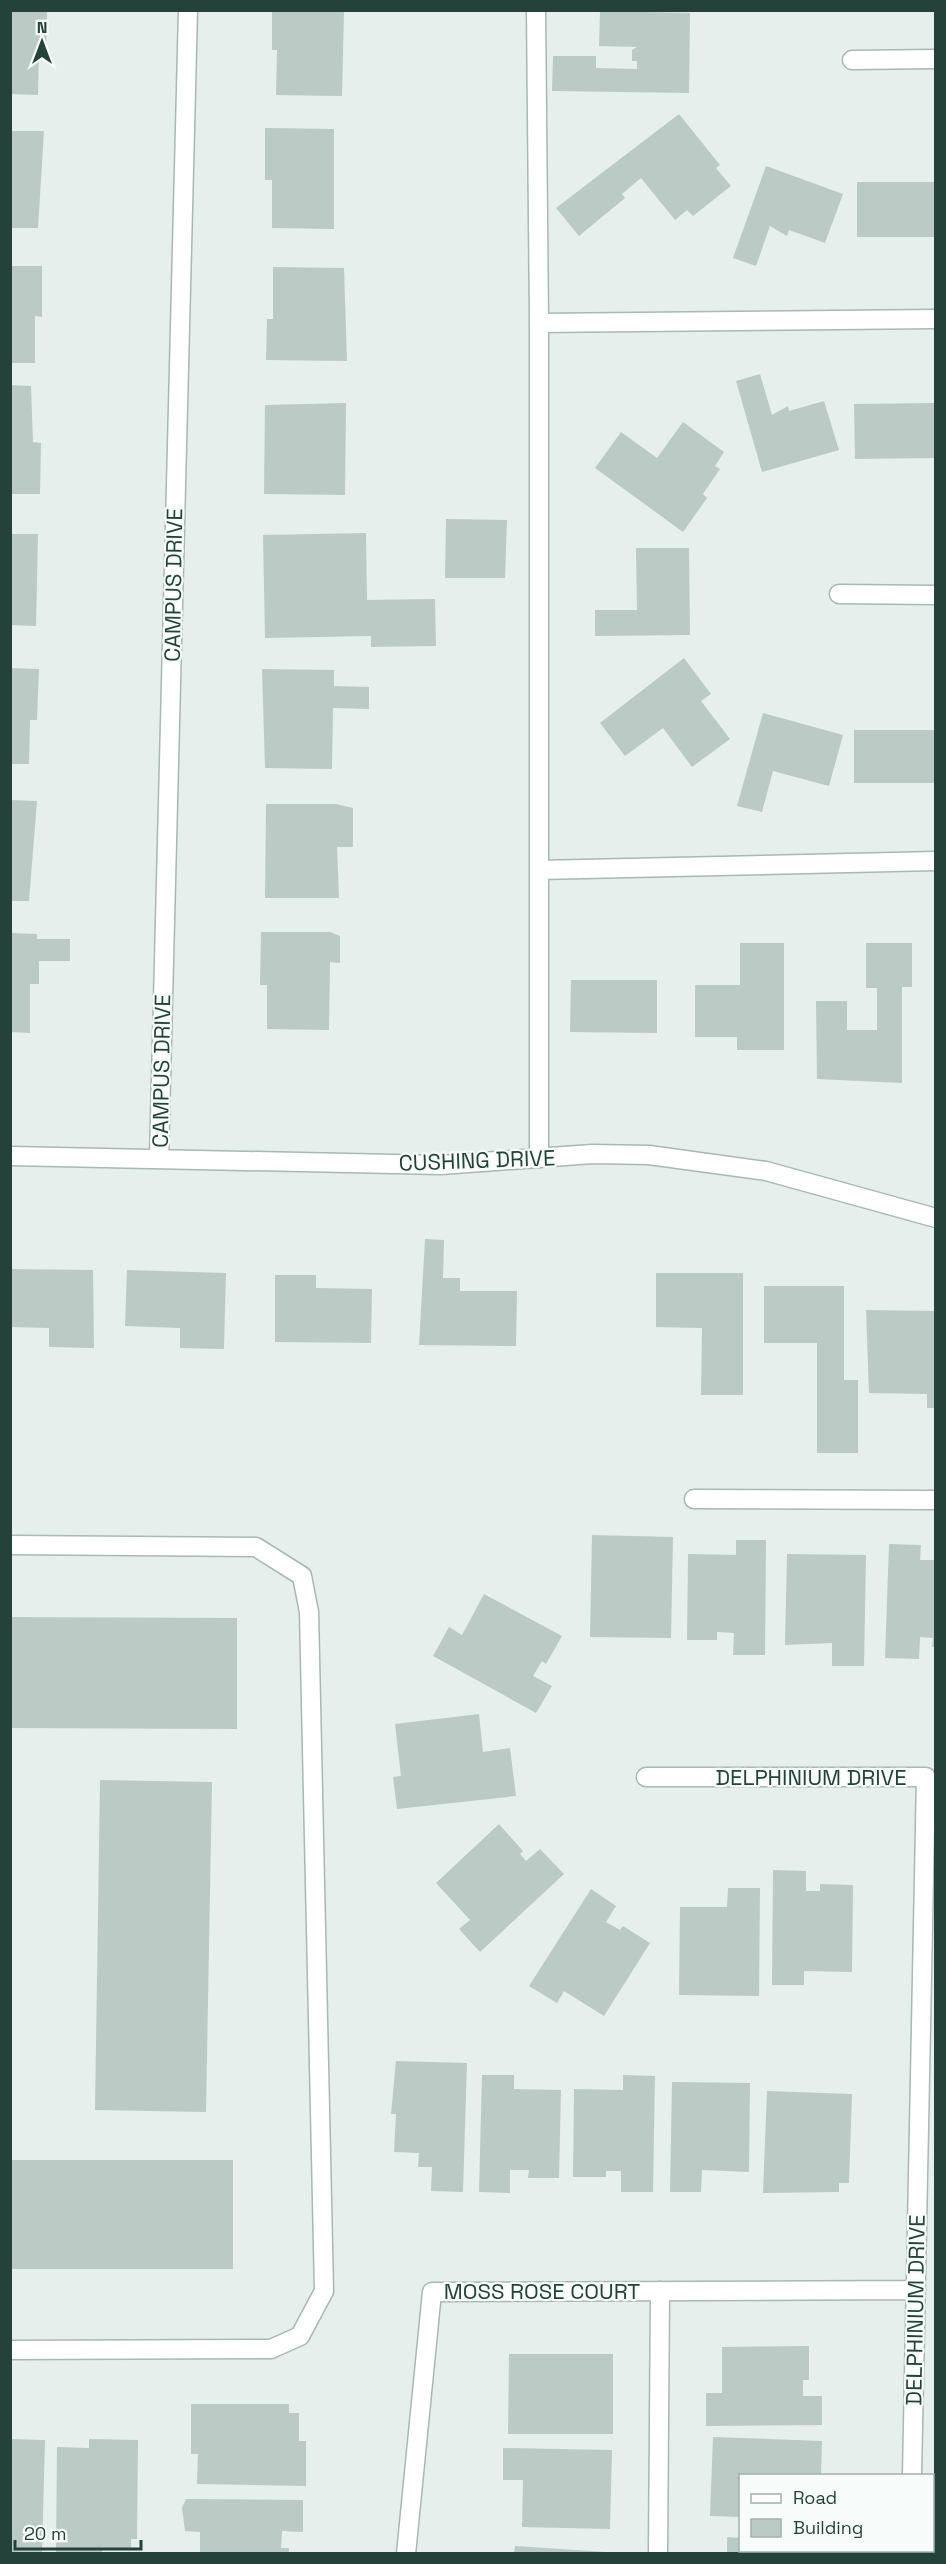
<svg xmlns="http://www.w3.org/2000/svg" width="946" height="2564" font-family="'Space Grotesk',sans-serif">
  <rect width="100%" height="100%" fill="#e6efeb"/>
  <path fill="#bbcac4" d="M 10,10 L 47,10 L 46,49 L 39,49 L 38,95 L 10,94 Z
    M 272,10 L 344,10 L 342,96 L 276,95 L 277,50 L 272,50 Z
    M 600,11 L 690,13 L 689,93 L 552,91 L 553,56 L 596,56 L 596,68 L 637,69 L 637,61 L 632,61 L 632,50 L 637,47 L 599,46 Z
    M 679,114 L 720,165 L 716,168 L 731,186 L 693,216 L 687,210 L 675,220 L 641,178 L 622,194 L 625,198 L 579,236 L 556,208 Z
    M 265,128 L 334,129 L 334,229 L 272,228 L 272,180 L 265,180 Z
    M 10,131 L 44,131 L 38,228 L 10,228 Z
    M 766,166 L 843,194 L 825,243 L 789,230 L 787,236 L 770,226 L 756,266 L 733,258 Z
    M 857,182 L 936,182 L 936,237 L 857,237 Z
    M 10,266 L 42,266 L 42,317 L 35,316 L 35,363 L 10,363 Z
    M 273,267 L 344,268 L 347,361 L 266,360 L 267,319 L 273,319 Z
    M 760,374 L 772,415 L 788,406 L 789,411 L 824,401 L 839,450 L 762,472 L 736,381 Z
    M 10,385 L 31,386 L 33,442 L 41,443 L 40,494 L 10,494 Z
    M 346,403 L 345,495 L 264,494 L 265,405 Z
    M 936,403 L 936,458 L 855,459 L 854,404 Z
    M 683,422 L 724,452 L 715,466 L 720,469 L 703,494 L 707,498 L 683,532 L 595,468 L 621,432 L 657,458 Z
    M 446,519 L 507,520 L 505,578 L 445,578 Z
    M 366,533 L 367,600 L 435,599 L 436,646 L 371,647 L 371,636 L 265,638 L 263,535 Z
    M 10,534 L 38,534 L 36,626 L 10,625 Z
    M 636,548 L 689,548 L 690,635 L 595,636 L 595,610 L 637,610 Z
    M 684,658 L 711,694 L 701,701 L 730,739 L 692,767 L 663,728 L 625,756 L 600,723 Z
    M 10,668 L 39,669 L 37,720 L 30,720 L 29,764 L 10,764 Z
    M 262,669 L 334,670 L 334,686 L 369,687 L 369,709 L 333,708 L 332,769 L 265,768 Z
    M 763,713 L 843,735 L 829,786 L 773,771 L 762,812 L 737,806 Z
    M 854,730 L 936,730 L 936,783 L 854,783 Z
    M 10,800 L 37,801 L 29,901 L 10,901 Z
    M 266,804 L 336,804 L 353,808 L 353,847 L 337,847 L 339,898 L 265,898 Z
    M 261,932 L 330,932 L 340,936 L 340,963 L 330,962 L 329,1030 L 267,1029 L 267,985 L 260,985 Z
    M 10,933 L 37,934 L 37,939 L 70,939 L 70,961 L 39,961 L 39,984 L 30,984 L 30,1033 L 10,1032 Z
    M 740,943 L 784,943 L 784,1050 L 737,1050 L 737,1037 L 695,1037 L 695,985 L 740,985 Z
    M 866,943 L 912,943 L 912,987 L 902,987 L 902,1083 L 817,1079 L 816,1001 L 847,1001 L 847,1030 L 877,1030 L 877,988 L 866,988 Z
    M 571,980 L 657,980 L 657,1033 L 570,1032 Z
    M 425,1239 L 444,1240 L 443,1278 L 460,1278 L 460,1291 L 517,1291 L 516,1346 L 419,1345 Z
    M 10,1269 L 93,1270 L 94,1348 L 49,1347 L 49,1328 L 10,1327 Z
    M 127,1270 L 226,1273 L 224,1349 L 180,1348 L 180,1328 L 125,1326 Z
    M 656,1273 L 743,1273 L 743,1395 L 701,1395 L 702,1328 L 656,1327 Z
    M 275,1275 L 316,1275 L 316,1288 L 372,1289 L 371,1343 L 275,1342 Z
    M 764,1286 L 844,1286 L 844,1380 L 858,1380 L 858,1453 L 817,1453 L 817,1343 L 764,1343 Z
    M 866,1310 L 936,1311 L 936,1408 L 927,1408 L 927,1394 L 869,1393 Z
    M 592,1535 L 673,1537 L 671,1638 L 590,1637 Z
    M 736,1540 L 766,1540 L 765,1655 L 733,1655 L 734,1633 L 717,1632 L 717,1640 L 687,1640 L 688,1554 L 736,1555 Z
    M 889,1544 L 921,1545 L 920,1560 L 936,1560 L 936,1647 L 932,1647 L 933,1638 L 920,1637 L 919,1659 L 885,1658 Z
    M 787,1554 L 866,1555 L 864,1666 L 832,1666 L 832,1643 L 785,1645 Z
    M 484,1594 L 562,1636 L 546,1664 L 542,1661 L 533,1676 L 552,1686 L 536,1713 L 433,1656 L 449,1627 L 462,1635 Z
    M 10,1617 L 237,1618 L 237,1729 L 10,1728 Z
    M 479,1714 L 483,1752 L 510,1748 L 516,1796 L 397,1809 L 393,1777 L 401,1776 L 395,1724 Z
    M 100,1780 L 212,1782 L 206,2112 L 95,2110 Z
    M 499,1824 L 523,1851 L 520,1854 L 526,1861 L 540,1849 L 564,1874 L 480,1952 L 459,1929 L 470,1920 L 436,1883 Z
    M 773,1870 L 806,1871 L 806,1891 L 820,1891 L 820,1884 L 853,1885 L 852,1972 L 804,1971 L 804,1985 L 772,1985 Z
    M 728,1888 L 760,1888 L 759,1996 L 679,1995 L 680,1907 L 727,1907 Z
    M 591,1889 L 616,1906 L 606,1922 L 620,1930 L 623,1926 L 650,1943 L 604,2016 L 564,1991 L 557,2003 L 529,1986 Z
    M 396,2061 L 467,2063 L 463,2192 L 431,2191 L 432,2167 L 418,2167 L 419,2153 L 394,2152 L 396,2114 L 391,2114 Z
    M 482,2075 L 514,2075 L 514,2089 L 561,2090 L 559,2178 L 528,2178 L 529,2170 L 510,2170 L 510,2193 L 479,2192 Z
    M 623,2075 L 655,2076 L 653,2192 L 621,2192 L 621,2171 L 606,2171 L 606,2177 L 573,2177 L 574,2089 L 623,2090 Z
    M 672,2082 L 750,2083 L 749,2172 L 702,2170 L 701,2192 L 670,2192 Z
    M 767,2091 L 852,2094 L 849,2183 L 839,2183 L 839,2192 L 763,2193 Z
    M 10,2160 L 233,2160 L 233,2269 L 10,2269 Z
    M 809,2346 L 809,2380 L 803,2380 L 803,2396 L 822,2396 L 822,2425 L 706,2426 L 706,2393 L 722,2393 L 722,2347 Z
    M 509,2354 L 613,2354 L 613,2434 L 508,2434 Z
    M 191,2404 L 289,2404 L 289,2413 L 299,2413 L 299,2441 L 306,2441 L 306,2486 L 197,2484 L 198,2454 L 191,2454 Z
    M 713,2437 L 822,2441 L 821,2474 L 740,2476 L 740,2517 L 710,2516 Z
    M 11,2439 L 45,2440 L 42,2554 L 10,2554 Z
    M 89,2439 L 138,2440 L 137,2539 L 131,2539 L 131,2549 L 102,2548 L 102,2554 L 56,2554 L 57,2447 L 89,2448 Z
    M 503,2448 L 612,2450 L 610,2529 L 522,2527 L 523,2480 L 503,2480 Z
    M 186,2499 L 303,2500 L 303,2532 L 282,2531 L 281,2548 L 289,2548 L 289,2554 L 200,2554 L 200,2532 L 185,2531 L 182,2508 Z
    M 727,2537 L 740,2538 L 740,2550 L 813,2550 L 813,2554 L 727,2554 Z
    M 515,2546 L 606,2552 L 606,2554 L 514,2554 Z"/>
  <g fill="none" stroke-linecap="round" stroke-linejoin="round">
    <g stroke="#a8b8b2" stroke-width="21">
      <path id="lane" d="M 536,10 L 539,323 L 539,1158
        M 539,323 L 936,319
        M 539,870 L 936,861
        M 694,1499 L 936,1500
        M 10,1545 L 256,1547 L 302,1576 L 309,1612 L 324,2291 L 300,2336 L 271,2349 L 10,2350
        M 658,2554 L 660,2291"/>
    </g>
    <g stroke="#a8b8b2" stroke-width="21">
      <path id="street" d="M 852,60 L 936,59
        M 839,594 L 936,595
        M 10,1156 L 441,1165 L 592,1154 L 649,1155 L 766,1171 L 936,1218
        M 159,1159 L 188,10
        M 646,1777 L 926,1777 L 912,2476
        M 406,2554 L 432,2292 L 916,2290
        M 911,2554 L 911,2550"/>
    </g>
    <use href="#lane" stroke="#fff" stroke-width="18"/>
    <use href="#street" stroke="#fff" stroke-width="18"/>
  </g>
  <g text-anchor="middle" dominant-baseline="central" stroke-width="4.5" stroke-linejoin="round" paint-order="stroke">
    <g font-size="22" fill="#24423a" stroke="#f7fbf9">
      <text transform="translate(173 585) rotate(-89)">CAMPUS DRIVE</text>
      <text transform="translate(161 1071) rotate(-89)">CAMPUS DRIVE</text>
      <text transform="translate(477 1160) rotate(-2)">CUSHING DRIVE</text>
      <text x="811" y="1777">DELPHINIUM DRIVE</text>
      <text x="542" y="2291">MOSS ROSE COURT</text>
      <text transform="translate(915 2310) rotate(-89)">DELPHINIUM DRIVE</text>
    </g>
  </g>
  <rect width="946" height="2564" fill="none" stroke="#24423a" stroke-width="24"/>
  <rect x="739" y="2474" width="195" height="78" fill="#f7fbf9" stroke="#a3b1ad" stroke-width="1.5"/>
  <rect x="751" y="2494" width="30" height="9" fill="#ffffff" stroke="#a3b1ad" stroke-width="1.5"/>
  <text x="793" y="2504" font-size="18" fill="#24423a">Road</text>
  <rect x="751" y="2519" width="30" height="18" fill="#bbcac4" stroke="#a3b1ad" stroke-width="1.5"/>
  <text x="793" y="2534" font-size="18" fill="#24423a">Building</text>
  <g transform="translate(42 42)" stroke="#f7fbf9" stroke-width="4.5" paint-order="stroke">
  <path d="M0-4.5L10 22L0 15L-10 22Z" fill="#24423a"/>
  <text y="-9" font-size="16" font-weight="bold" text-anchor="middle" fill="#24423a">N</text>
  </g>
  <path d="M15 2540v9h126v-9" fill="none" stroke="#24423a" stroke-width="3"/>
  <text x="24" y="2540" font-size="18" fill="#24423a" stroke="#f7fbf9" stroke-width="4.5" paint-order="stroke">20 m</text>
</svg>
